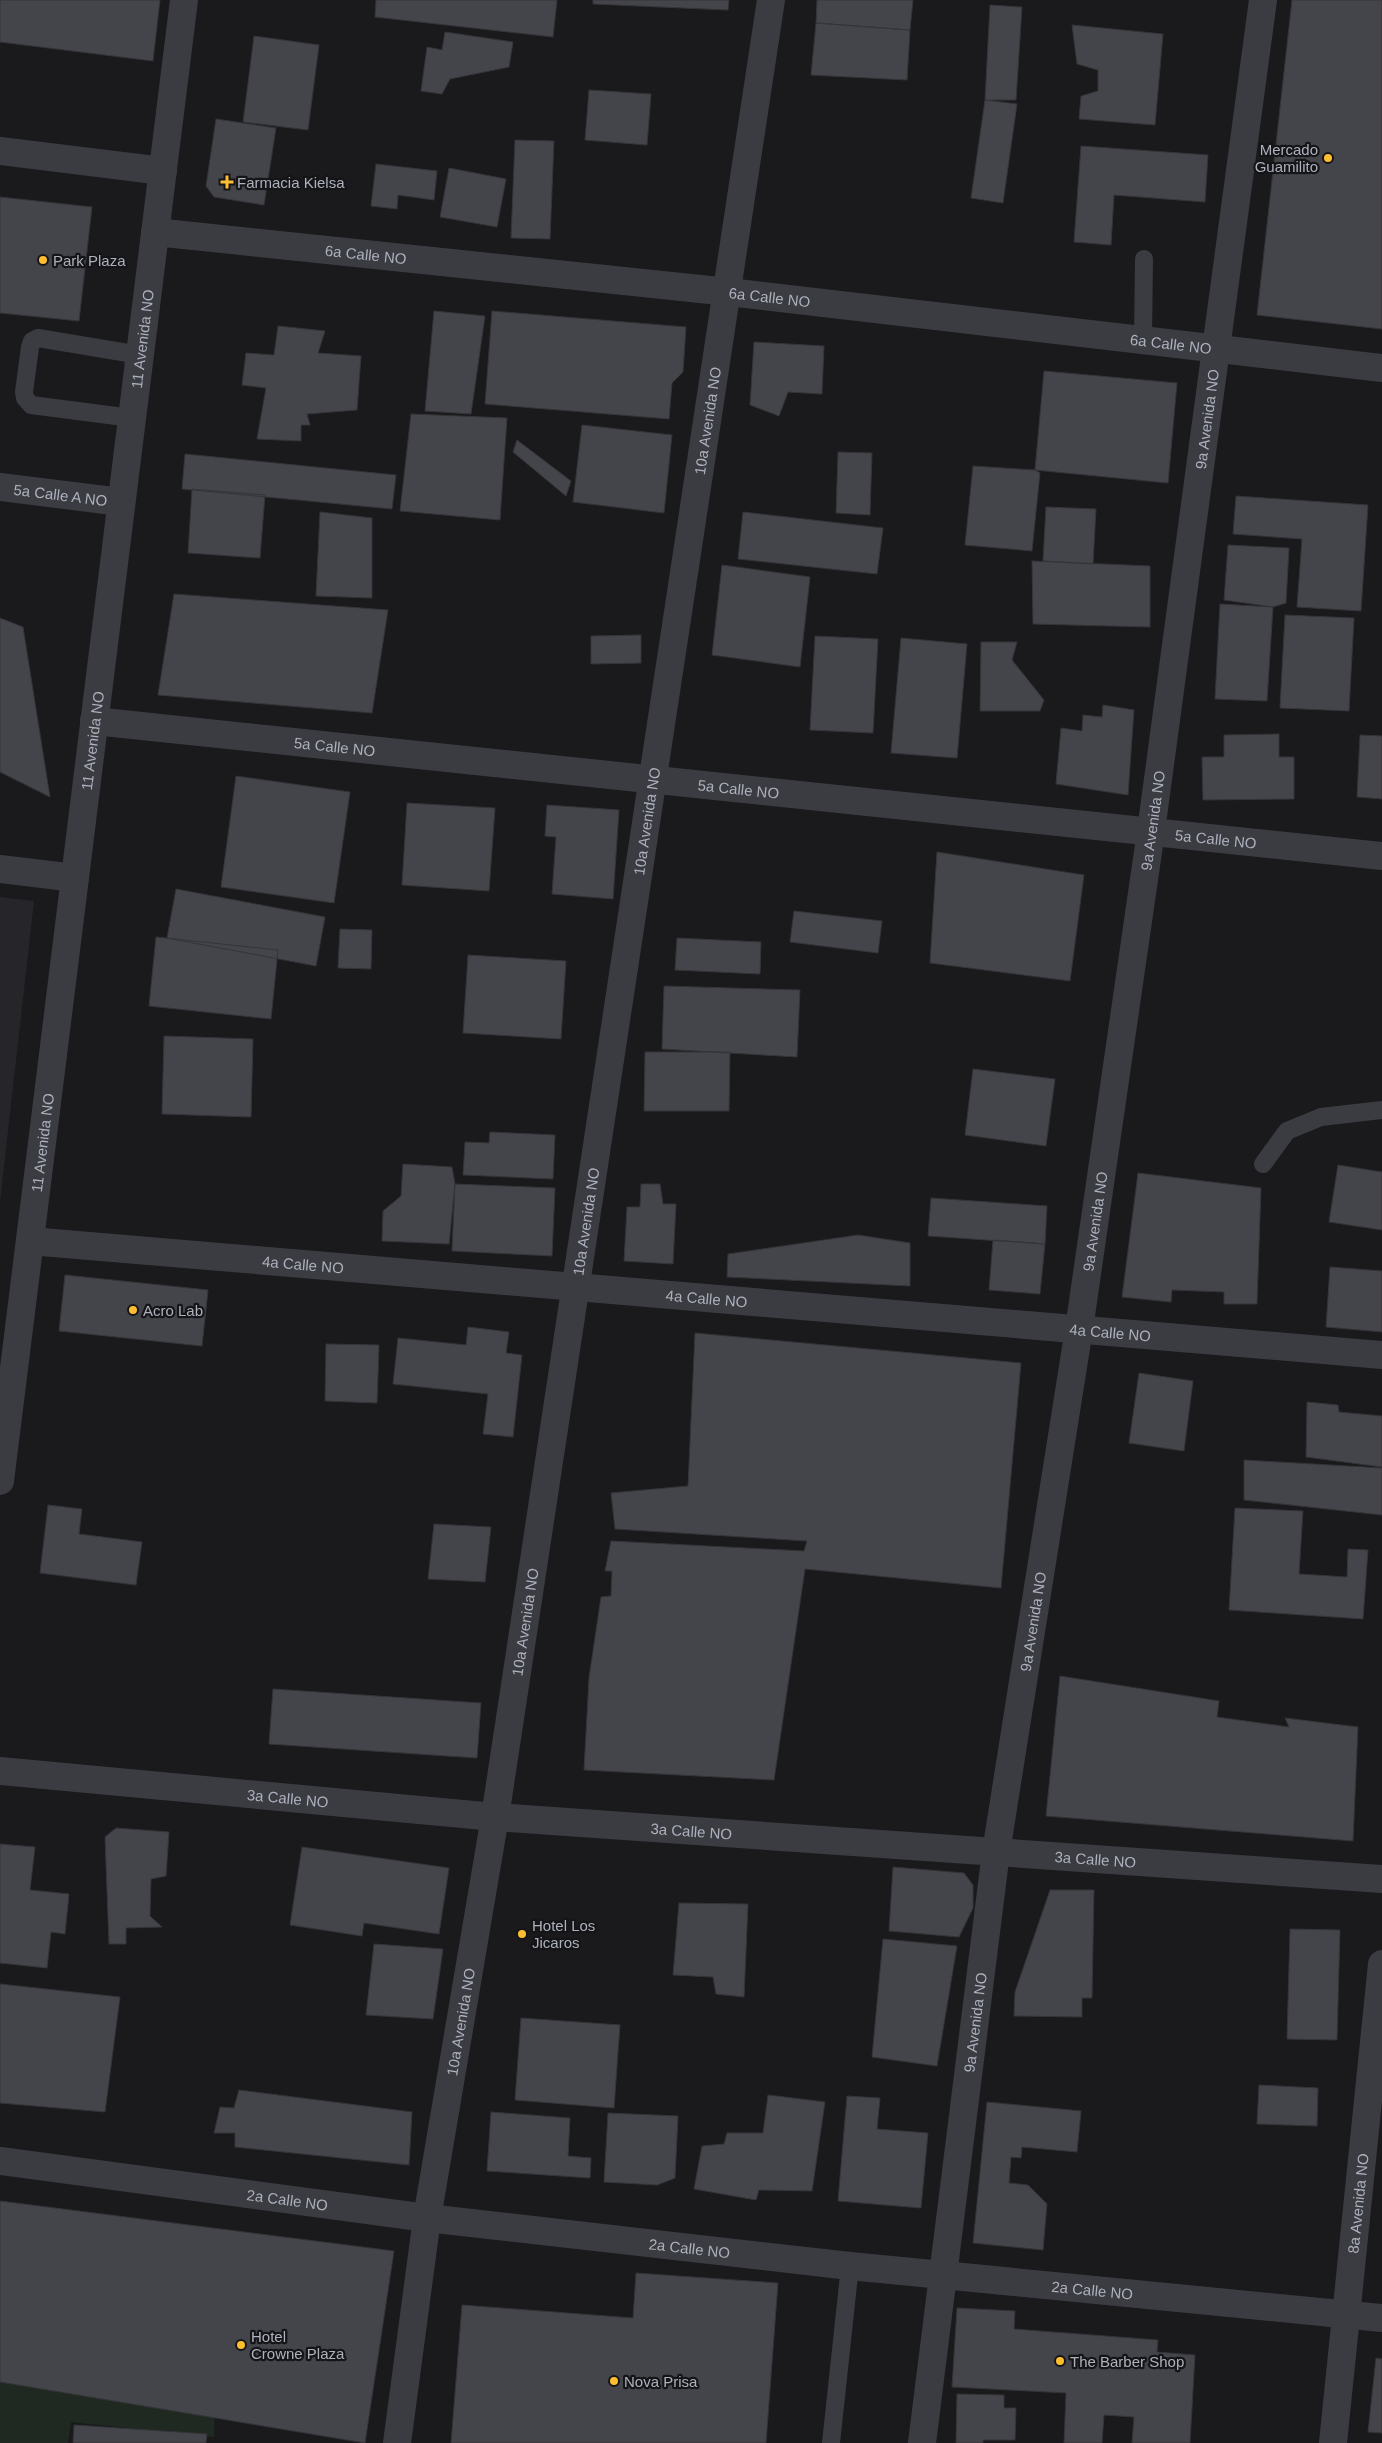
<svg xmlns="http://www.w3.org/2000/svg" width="1382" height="2443" font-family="Helvetica,sans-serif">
  <rect width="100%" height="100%" fill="#1a1a1d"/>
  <path fill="#26262a" d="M 0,897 L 34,901 L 0,1202 Z"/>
  <path fill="#1f2921" d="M 0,2317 L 215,2399 L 214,2437 L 71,2422 L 68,2443 L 0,2443 Z"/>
  <path fill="#44454a" stroke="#343439" d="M 0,0 L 160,0 L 153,61 L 0,42 Z
    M 376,0 L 557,0 L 553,37 L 375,17 Z
    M 593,0 L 729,0 L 728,10 L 593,4 Z
    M 817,0 L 913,0 L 910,30 L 816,23 Z
    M 1292,0 L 1382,0 L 1382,329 L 1257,315 Z
    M 990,5 L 1022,7 L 1016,100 L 985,100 Z
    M 816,23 L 910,30 L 907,80 L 811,75 Z
    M 1072,25 L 1163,34 L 1155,125 L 1079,119 L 1081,96 L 1098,91 L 1098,70 L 1077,64 Z
    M 445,32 L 513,42 L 509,67 L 450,79 L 442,94 L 421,91 L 427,47 L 442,50 Z
    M 254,36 L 319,45 L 308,130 L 243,122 Z
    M 589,90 L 651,94 L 647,145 L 585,140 Z
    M 985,100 L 1017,104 L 1003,203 L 971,198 Z
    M 216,119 L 276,128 L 264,205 L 214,197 L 206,186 Z
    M 515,140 L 554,141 L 550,239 L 511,238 Z
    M 1081,146 L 1208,155 L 1205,202 L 1114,195 L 1111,245 L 1074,242 Z
    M 376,164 L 437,171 L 434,200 L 398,195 L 397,209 L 371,206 Z
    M 449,168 L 506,179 L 497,227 L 440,217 Z
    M 0,197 L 92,207 L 79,321 L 0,313 Z
    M 434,311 L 485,316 L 471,414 L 425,411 Z
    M 492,311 L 686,327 L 683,372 L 672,383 L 669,419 L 485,404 Z
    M 278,326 L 325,331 L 318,353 L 361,356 L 357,410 L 307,414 L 310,425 L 301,425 L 301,441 L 257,439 L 266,388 L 242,385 L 246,353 L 274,355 Z
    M 754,342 L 824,346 L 822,394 L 788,392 L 779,416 L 750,405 Z
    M 1044,371 L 1177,383 L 1168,483 L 1035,470 Z
    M 411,414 L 507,418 L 500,520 L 400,511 Z
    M 582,425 L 672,435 L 664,513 L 573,502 Z
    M 517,440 L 571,481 L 566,496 L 513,452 Z
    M 838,452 L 872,453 L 870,515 L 836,513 Z
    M 185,454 L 396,475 L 392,509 L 182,489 Z
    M 973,466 L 1035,470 L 1040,473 L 1032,551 L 965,545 Z
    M 192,489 L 265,495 L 260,558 L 188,553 Z
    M 1236,496 L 1368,505 L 1361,611 L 1297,607 L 1302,539 L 1233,534 Z
    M 1046,507 L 1096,509 L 1093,564 L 1043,561 Z
    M 320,512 L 372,518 L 372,598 L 316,596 Z
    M 743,512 L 883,528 L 877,574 L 738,559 Z
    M 1228,545 L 1289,548 L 1286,603 L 1273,607 L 1224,600 Z
    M 1032,561 L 1150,566 L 1150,627 L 1033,624 Z
    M 722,565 L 810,577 L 800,667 L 712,655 Z
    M 174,594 L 388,610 L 372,713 L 158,695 Z
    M 1220,604 L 1273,607 L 1267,701 L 1215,699 Z
    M 1285,615 L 1354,618 L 1349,711 L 1280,708 Z
    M 0,618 L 23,627 L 50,797 L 0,772 Z
    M 641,635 L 641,663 L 591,664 L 591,636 Z
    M 815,636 L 878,639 L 873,733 L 810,730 Z
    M 901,638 L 967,644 L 957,758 L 891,753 Z
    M 981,642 L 1017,642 L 1012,660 L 1044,700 L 1040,711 L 980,711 Z
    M 1103,705 L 1134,710 L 1128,795 L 1056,784 L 1061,728 L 1082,731 L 1083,715 L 1102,717 Z
    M 1279,734 L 1279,757 L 1294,757 L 1294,799 L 1203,800 L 1202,757 L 1224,757 L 1224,735 Z
    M 1360,735 L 1382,736 L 1382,799 L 1357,797 Z
    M 236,776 L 350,792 L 334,903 L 221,887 Z
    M 407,803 L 495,808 L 489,891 L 402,885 Z
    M 547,805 L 619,810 L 613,899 L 552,894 L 556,837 L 545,836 Z
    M 937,852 L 1084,875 L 1070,981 L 930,963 Z
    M 176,889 L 325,917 L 316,966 L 167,938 Z
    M 794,911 L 882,921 L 878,953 L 790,942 Z
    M 340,929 L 372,930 L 371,969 L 338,968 Z
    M 156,937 L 278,950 L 271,1019 L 149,1006 Z
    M 677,938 L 761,942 L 760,974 L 675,970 Z
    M 468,955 L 566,961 L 561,1039 L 463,1033 Z
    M 664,986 L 800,990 L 797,1057 L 662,1049 Z
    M 164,1036 L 253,1039 L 251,1117 L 162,1114 Z
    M 645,1052 L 730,1052 L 729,1111 L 644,1111 Z
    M 973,1069 L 1055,1079 L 1046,1146 L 965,1135 Z
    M 490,1132 L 555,1135 L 553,1179 L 463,1175 L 465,1142 L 489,1143 Z
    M 403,1164 L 452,1167 L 455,1184 L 449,1244 L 382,1241 L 383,1211 L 401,1196 Z
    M 1338,1165 L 1382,1172 L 1382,1230 L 1329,1222 Z
    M 1138,1173 L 1261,1188 L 1257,1304 L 1224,1304 L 1224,1292 L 1172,1290 L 1171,1302 L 1122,1297 Z
    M 455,1184 L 555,1188 L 552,1256 L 452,1251 Z
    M 641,1184 L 660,1184 L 663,1204 L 676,1204 L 673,1264 L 624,1261 L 627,1207 L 640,1207 Z
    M 931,1198 L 1047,1206 L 1045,1244 L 928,1236 Z
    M 858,1235 L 910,1243 L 910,1286 L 727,1277 L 728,1254 Z
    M 993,1240 L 1045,1244 L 1040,1294 L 989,1290 Z
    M 1330,1267 L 1382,1271 L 1382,1332 L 1326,1327 Z
    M 65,1275 L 208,1290 L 202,1346 L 59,1331 Z
    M 468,1327 L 509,1332 L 506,1353 L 522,1355 L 513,1437 L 483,1434 L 488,1394 L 393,1384 L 398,1338 L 466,1345 Z
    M 695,1333 L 1021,1363 L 1001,1588 L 805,1569 L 774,1780 L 584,1770 L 589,1678 L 601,1597 L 611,1596 L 612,1571 L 605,1571 L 611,1541 L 804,1551 L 807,1541 L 615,1529 L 611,1493 L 688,1486 Z
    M 326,1344 L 379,1345 L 377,1403 L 325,1401 Z
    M 1139,1373 L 1193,1381 L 1184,1451 L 1129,1443 Z
    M 1307,1402 L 1338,1405 L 1339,1412 L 1382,1416 L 1382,1467 L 1306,1457 Z
    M 1244,1460 L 1382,1468 L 1382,1515 L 1244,1500 Z
    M 48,1505 L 82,1509 L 79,1534 L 142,1542 L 136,1585 L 40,1573 Z
    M 1235,1508 L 1303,1511 L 1299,1574 L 1347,1577 L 1348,1549 L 1368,1550 L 1363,1619 L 1229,1610 Z
    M 434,1524 L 491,1527 L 485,1582 L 428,1579 Z
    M 1060,1676 L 1219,1701 L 1217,1717 L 1289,1727 L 1285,1718 L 1358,1727 L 1353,1841 L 1046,1816 Z
    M 273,1689 L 481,1703 L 477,1758 L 269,1744 Z
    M 116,1828 L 169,1832 L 166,1876 L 151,1879 L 150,1916 L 162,1927 L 126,1928 L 126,1944 L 109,1944 L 105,1837 Z
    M 0,1844 L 35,1847 L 30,1890 L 69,1894 L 65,1934 L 51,1932 L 47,1968 L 0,1963 Z
    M 302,1847 L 449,1868 L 439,1934 L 364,1923 L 362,1936 L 290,1925 Z
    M 893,1867 L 964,1873 L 973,1885 L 973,1908 L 959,1937 L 889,1931 Z
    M 1050,1890 L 1094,1890 L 1092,1998 L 1082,1998 L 1082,2017 L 1014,2016 L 1015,1992 Z
    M 679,1903 L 748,1904 L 744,1997 L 716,1994 L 713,1977 L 673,1975 Z
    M 1290,1929 L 1340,1930 L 1337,2040 L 1287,2039 Z
    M 883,1939 L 957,1946 L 937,2066 L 872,2057 Z
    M 374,1944 L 443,1949 L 433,2019 L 366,2015 Z
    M 0,1984 L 120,1997 L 105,2112 L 0,2103 Z
    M 521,2018 L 620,2025 L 614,2108 L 515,2100 Z
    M 1259,2085 L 1318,2088 L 1317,2126 L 1257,2124 Z
    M 239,2090 L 412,2112 L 409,2165 L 235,2147 L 235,2133 L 214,2133 L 220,2107 L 234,2108 Z
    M 768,2095 L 825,2102 L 812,2191 L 759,2190 L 756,2200 L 694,2189 L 702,2146 L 724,2144 L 727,2133 L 763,2133 Z
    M 847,2096 L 880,2098 L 877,2129 L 928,2133 L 921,2208 L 838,2201 Z
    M 987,2102 L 1081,2111 L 1077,2152 L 1022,2147 L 1021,2158 L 1011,2157 L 1009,2183 L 1028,2185 L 1047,2204 L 1043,2250 L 973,2243 Z
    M 491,2112 L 570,2118 L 568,2156 L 591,2158 L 590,2178 L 487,2171 Z
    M 608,2113 L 678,2116 L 675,2178 L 657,2185 L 604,2182 Z
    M 0,2201 L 394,2251 L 365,2443 L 0,2382 Z
    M 636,2273 L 778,2283 L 766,2443 L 451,2443 L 462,2305 L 633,2318 Z
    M 957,2308 L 1015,2311 L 1014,2329 L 1158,2340 L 1157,2352 L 1195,2355 L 1190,2443 L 1132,2443 L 1134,2417 L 1104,2415 L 1102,2443 L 1064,2443 L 1066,2393 L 952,2387 Z
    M 1376,2358 L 1382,2359 L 1382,2433 L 1368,2432 Z
    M 957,2394 L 1004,2395 L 1004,2408 L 1016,2408 L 1015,2440 L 983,2440 L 983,2443 L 956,2443 Z
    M 74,2425 L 207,2434 L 206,2443 L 73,2443 Z"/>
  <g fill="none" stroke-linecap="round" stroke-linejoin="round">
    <path stroke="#3b3c42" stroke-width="18" d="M 1143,340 L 1144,259
      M 132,418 L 31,405 L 25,398 L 24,392 L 30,347 L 32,341 L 38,338 L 140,355
      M 1263,1164 L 1287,1131 L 1321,1117 L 1382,1110
      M 831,2443 L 850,2266"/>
    <g stroke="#3b3c42" stroke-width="28">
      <path d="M 0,151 L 163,171"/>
      <path id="s1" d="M 155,232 L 729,292 L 1382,368"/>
      <path id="s2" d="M 0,487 L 121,502"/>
      <path id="s3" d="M 94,721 L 1382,856"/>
      <path d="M 0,869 L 75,878"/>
      <path id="s4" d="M 30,1241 L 1382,1355"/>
      <path id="s5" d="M 0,1771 L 495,1817 L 1382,1879"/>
      <path id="s6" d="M 0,2161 L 427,2218 L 850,2266 L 1382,2318"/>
      <path id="s7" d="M 397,2443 L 427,2218 L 495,1817 L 771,0"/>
      <path id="s8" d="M 922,2443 L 996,1852 L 1079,1329 L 1151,831 L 1263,0"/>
      <path id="s9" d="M 1333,2443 L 1382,1964"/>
    </g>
    <path stroke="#3b3c42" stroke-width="28" id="s10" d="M 0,1481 L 184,0"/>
  </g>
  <g fill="#ffbe30" stroke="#151518" stroke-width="2">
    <circle cx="1328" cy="158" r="5"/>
    <path d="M224.5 174.5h5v5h5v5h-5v5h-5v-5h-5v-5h5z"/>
    <circle cx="43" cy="260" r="5"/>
    <circle cx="133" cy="1310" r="5"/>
    <circle cx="522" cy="1934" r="5"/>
    <circle cx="241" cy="2345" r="5"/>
    <circle cx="1060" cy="2361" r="5"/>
    <circle cx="614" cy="2381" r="5"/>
  </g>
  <g text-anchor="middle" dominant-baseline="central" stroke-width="4.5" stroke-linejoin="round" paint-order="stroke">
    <g font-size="15" fill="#acb1bd" stroke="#151518" text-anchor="start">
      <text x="1318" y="149" text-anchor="end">Mercado<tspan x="1318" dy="17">Guamilito</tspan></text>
      <text x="237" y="182">Farmacia Kielsa</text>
      <text x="53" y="260">Park Plaza</text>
      <text x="143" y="1310">Acro Lab</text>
      <text x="532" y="1925">Hotel Los<tspan x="532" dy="17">Jicaros</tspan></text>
      <text x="251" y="2336">Hotel<tspan x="251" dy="17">Crowne Plaza</tspan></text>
      <text x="1070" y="2361">The Barber Shop</text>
      <text x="624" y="2381">Nova Prisa</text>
    </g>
    <g font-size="15" fill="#acb1bd" stroke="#151518">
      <text stroke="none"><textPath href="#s1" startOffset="212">6a Calle NO</textPath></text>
      <text stroke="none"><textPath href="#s1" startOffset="618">6a Calle NO</textPath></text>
      <text stroke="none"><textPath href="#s10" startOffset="1151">11 Avenida NO</textPath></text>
      <text stroke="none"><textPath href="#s1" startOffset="1022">6a Calle NO</textPath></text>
      <text stroke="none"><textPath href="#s8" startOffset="2044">9a Avenida NO</textPath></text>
      <text stroke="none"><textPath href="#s7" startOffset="2046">10a Avenida NO</textPath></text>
      <text stroke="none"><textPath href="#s2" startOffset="61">5a Calle A NO</textPath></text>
      <text stroke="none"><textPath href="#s10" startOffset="746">11 Avenida NO</textPath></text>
      <text stroke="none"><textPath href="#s3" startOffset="242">5a Calle NO</textPath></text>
      <text stroke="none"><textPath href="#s3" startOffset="648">5a Calle NO</textPath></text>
      <text stroke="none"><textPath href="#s7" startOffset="1641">10a Avenida NO</textPath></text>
      <text stroke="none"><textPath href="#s8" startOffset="1639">9a Avenida NO</textPath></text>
      <text stroke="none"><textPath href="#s3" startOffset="1128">5a Calle NO</textPath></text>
      <text stroke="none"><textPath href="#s10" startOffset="341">11 Avenida NO</textPath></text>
      <text stroke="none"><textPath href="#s7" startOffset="1236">10a Avenida NO</textPath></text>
      <text stroke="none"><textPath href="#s8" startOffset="1234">9a Avenida NO</textPath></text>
      <text stroke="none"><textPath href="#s4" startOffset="274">4a Calle NO</textPath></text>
      <text stroke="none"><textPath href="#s4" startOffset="679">4a Calle NO</textPath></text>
      <text stroke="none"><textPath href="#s4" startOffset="1084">4a Calle NO</textPath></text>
      <text stroke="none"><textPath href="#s7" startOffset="831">10a Avenida NO</textPath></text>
      <text stroke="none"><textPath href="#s8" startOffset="829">9a Avenida NO</textPath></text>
      <text stroke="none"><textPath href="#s5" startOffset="289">3a Calle NO</textPath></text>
      <text stroke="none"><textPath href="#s5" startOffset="694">3a Calle NO</textPath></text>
      <text stroke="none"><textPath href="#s5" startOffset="1099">3a Calle NO</textPath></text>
      <text stroke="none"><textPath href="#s7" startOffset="426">10a Avenida NO</textPath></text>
      <text stroke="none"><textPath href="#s8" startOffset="424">9a Avenida NO</textPath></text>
      <text stroke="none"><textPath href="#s6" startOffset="290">2a Calle NO</textPath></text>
      <text stroke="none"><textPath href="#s9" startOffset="241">8a Avenida NO</textPath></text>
      <text stroke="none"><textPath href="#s6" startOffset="695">2a Calle NO</textPath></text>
      <text stroke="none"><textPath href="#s6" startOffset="1100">2a Calle NO</textPath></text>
    </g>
  </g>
</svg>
